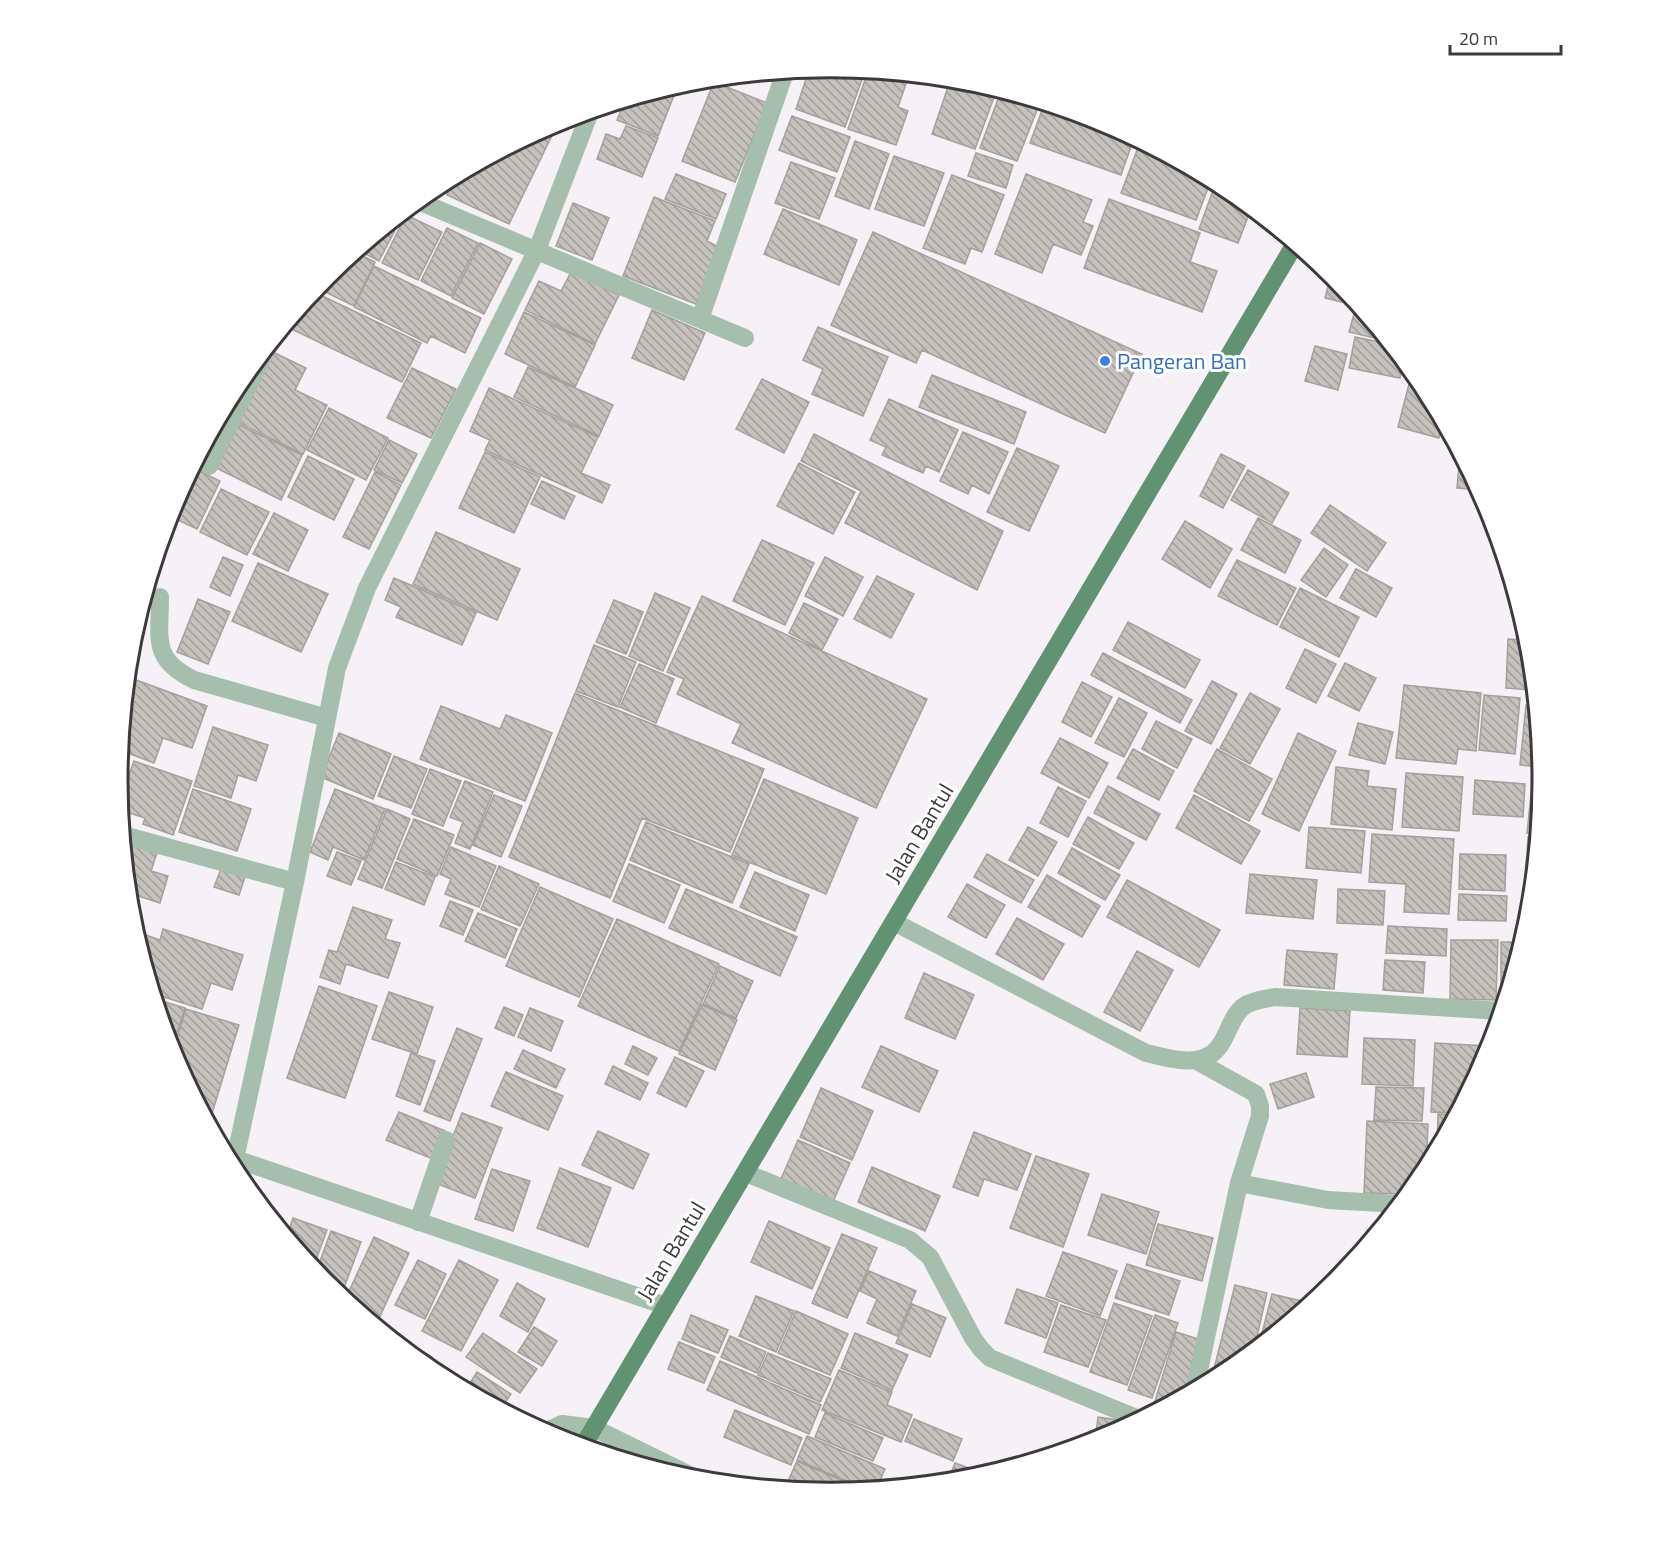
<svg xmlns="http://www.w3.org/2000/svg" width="1660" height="1560" font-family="'Titillium Web',sans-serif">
  <defs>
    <pattern id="building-back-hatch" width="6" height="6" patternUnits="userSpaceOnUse" patternTransform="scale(1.5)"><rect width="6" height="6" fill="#c5c1bc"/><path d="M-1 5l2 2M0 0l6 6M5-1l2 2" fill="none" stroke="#a19e9a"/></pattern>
  </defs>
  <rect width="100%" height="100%" fill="#f5f1f6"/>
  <path fill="url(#building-back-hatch)" stroke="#a4a09b" stroke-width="1.5" d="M 830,68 L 865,71 L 845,127 L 796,109 L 809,70 Z
    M 868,71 L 909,75 L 898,107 L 908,111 L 896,145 L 848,129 Z
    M 714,82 L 767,103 L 735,182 L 682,161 Z
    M 971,83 L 996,92 L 975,149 L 932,134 L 948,87 L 967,93 Z
    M 665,89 L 675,93 L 658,136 L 617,120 L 625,101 Z
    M 1001,91 L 1039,105 L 1017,161 L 980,148 Z
    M 1044,105 L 1134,138 L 1121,175 L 1030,143 Z
    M 792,116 L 850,137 L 837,172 L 779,150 Z
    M 559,121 L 509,224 L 447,195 L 456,176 Z
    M 626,126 L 658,138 L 642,177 L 597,159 L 606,134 L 620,139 Z
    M 855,141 L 889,154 L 869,209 L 835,196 Z
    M 1140,142 L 1211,180 L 1196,220 L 1121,193 Z
    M 976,153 L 1013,165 L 1006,188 L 968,176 Z
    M 894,156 L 944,173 L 924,226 L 875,209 Z
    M 791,162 L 835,178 L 819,219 L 775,203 Z
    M 676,174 L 726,194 L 716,219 L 665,199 Z
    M 1026,174 L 1092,200 L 1083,222 L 1093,226 L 1081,255 L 1053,244 L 1042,273 L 995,254 Z
    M 952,175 L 1004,195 L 982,252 L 971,248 L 965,264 L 923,248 Z
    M 1216,182 L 1251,209 L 1238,243 L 1199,229 Z
    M 654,197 L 715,221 L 707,241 L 719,247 L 696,304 L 623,276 Z
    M 1109,199 L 1200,233 L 1190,262 L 1217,271 L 1202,312 L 1084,268 Z
    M 573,203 L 609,218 L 592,260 L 556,246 Z
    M 783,209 L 857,240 L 839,285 L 764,254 Z
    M 403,215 L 379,261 L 358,250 L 402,214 Z
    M 406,215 L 442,232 L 418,280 L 382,263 Z
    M 447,228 L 478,243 L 451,296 L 421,281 Z
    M 873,232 L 1142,354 L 1105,433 L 922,350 L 916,363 L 831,325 Z
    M 480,243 L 512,259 L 484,314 L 452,298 Z
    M 355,252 L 375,262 L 354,306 L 317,288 L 326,276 Z
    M 374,266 L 481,318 L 465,353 L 431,336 L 427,343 L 354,307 Z
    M 571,272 L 619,295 L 595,344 L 525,310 L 539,281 L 561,291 Z
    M 1331,274 L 1334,276 L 1358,306 L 1325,298 Z
    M 314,292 L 421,343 L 402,382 L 287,327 Z
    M 652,310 L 705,333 L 684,380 L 632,358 Z
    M 524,312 L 595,345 L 575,387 L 505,354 Z
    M 1354,314 L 1367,317 L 1387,341 L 1349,332 Z
    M 818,327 L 888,357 L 863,416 L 812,394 L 823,369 L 803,360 Z
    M 1355,337 L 1390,344 L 1403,361 L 1400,378 L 1349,368 Z
    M 1315,346 L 1347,354 L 1338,390 L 1305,381 Z
    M 271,351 L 306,368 L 295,390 L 327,405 L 303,454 L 237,422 Z
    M 528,367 L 613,405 L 599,436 L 514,397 Z
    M 412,368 L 456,389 L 431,438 L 387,418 Z
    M 1412,372 L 1423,384 L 1443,422 L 1439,438 L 1398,427 Z
    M 932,375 L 1026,412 L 1014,444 L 919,407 Z
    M 762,379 L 809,402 L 784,453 L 736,429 Z
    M 240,382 L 221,420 L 219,419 L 238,384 Z
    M 489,388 L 598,437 L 581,473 L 610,485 L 602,503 L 485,450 L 490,440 L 470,431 Z
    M 889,399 L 958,430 L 939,472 L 926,466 L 923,473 L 882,455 L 886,447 L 870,440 Z
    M 329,408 L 388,438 L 366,480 L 307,450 Z
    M 235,423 L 302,455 L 281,500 L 214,467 Z
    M 963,432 L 1008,452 L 989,494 L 972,485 L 968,494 L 940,481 Z
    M 814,434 L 1003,531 L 977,590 L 845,523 L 861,491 L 801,461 Z
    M 389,440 L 417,454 L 402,483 L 374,470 Z
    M 1017,448 L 1059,466 L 1029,531 L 987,512 Z
    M 485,452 L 540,477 L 514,533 L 459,508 Z
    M 1221,454 L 1245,466 L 1223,508 L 1200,496 Z
    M 1460,454 L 1479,490 L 1457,488 Z
    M 308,456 L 354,479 L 334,520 L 288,497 Z
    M 799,463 L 855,492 L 833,534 L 777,506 Z
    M 193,468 L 220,481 L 197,529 L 169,516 Z
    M 1248,470 L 1289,493 L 1272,523 L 1231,500 Z
    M 375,472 L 401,485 L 369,549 L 343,537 Z
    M 542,481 L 575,496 L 564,519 L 531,504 Z
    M 221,489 L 269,512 L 247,555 L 200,532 Z
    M 1330,505 L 1386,543 L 1367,571 L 1311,533 Z
    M 274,513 L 308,530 L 288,571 L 253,554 Z
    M 1258,518 L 1301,540 L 1285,573 L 1241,550 Z
    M 1185,521 L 1232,549 L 1210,588 L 1162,559 Z
    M 436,532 L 520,569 L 497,620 L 413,584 Z
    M 762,540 L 814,563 L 785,625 L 733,601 Z
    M 1324,548 L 1348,565 L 1326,597 L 1301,580 Z
    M 223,557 L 243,565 L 230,596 L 210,587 Z
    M 825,557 L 863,577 L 843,616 L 805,596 Z
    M 1237,560 L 1296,588 L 1277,625 L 1218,596 Z
    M 258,563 L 328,594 L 301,652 L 232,621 Z
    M 1356,569 L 1392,588 L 1376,617 L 1340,598 Z
    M 877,576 L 914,594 L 891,638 L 854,619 Z
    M 394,578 L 476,613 L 462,645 L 396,617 L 401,607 L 385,600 Z
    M 1300,588 L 1359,617 L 1339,657 L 1280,627 Z
    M 655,593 L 690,608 L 663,671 L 629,656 Z
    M 702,596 L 927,699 L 876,808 L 732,743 L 741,724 L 677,694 L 684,679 L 667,672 Z
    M 198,599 L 230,612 L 208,664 L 177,652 Z
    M 614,600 L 643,612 L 626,654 L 596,642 Z
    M 804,603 L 838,619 L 822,650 L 789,633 Z
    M 1128,622 L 1200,660 L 1185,688 L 1113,650 Z
    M 1508,639 L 1528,640 L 1534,690 L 1506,688 Z
    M 594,645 L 636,662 L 618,707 L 576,691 Z
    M 1305,649 L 1336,664 L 1316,703 L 1286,688 Z
    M 1103,653 L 1192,700 L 1180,723 L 1091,675 Z
    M 1345,663 L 1376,678 L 1359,711 L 1328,696 Z
    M 639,664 L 674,679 L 656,723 L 620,707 Z
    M 128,677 L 207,706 L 192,748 L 163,738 L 154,763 L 120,750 Z
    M 1212,681 L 1237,694 L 1211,744 L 1185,731 Z
    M 1082,682 L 1112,697 L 1091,737 L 1062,722 Z
    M 1404,685 L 1481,693 L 1476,751 L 1458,749 L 1456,764 L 1396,758 Z
    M 575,693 L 764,769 L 730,852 L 642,818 L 610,898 L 509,857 Z
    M 1250,693 L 1280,709 L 1250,764 L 1220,748 Z
    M 1484,695 L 1520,698 L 1515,754 L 1479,750 Z
    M 1119,698 L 1147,713 L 1124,757 L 1095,743 Z
    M 1526,705 L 1535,706 L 1541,767 L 1520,765 Z
    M 441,706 L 500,729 L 506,715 L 552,733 L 525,801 L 420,759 Z
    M 1156,721 L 1192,739 L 1177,768 L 1142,749 Z
    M 1358,723 L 1393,732 L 1385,764 L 1349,755 Z
    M 213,727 L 268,745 L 256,781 L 238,775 L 231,798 L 194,786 Z
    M 339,733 L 391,754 L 373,799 L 321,777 Z
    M 1298,733 L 1336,751 L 1299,831 L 1262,814 Z
    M 1060,738 L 1108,763 L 1089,798 L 1041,773 Z
    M 1133,749 L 1174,771 L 1159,800 L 1117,778 Z
    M 1217,749 L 1272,779 L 1249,821 L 1194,791 Z
    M 394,756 L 427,769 L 411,808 L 378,796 Z
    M 134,761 L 192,781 L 173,835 L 143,824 L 145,818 L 120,810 L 120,800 Z
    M 1336,767 L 1369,771 L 1367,786 L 1396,789 L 1392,830 L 1331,824 Z
    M 119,768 L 124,770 L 118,786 L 118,780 Z
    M 430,769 L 461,781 L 443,826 L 412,814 Z
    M 1406,773 L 1463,777 L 1459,831 L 1402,827 Z
    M 764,779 L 858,818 L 826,894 L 732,855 Z
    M 1475,780 L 1525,784 L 1523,817 L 1473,814 Z
    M 465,781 L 493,792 L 470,849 L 455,843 L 463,822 L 450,817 Z
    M 1532,784 L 1542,785 L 1537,834 L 1527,833 Z
    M 1108,786 L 1160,814 L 1146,840 L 1094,813 Z
    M 1058,787 L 1086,801 L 1068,837 L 1040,823 Z
    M 193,789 L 251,809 L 237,851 L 179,832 Z
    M 335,789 L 385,809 L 364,860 L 333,847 L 328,860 L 310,852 Z
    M 494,795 L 522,806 L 501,857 L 473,845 Z
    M 1194,795 L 1260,831 L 1241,864 L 1176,828 Z
    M 387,809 L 410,819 L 382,888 L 358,879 Z
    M 1088,817 L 1134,843 L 1119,869 L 1073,844 Z
    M 414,819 L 454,835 L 437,876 L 397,859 Z
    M 646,822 L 749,864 L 732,903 L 630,860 Z
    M 1028,827 L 1057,842 L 1038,876 L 1009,860 Z
    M 1309,827 L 1365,831 L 1361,873 L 1306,868 Z
    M 1372,834 L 1454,839 L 1449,914 L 1404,912 L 1406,884 L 1369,882 Z
    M 1528,837 L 1537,838 L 1533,880 L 1525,880 Z
    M 124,843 L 157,853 L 151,871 L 168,876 L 160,903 L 129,893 Z
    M 451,847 L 496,866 L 479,907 L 445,894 L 451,879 L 440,874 Z
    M 1072,848 L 1120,875 L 1105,900 L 1058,873 Z
    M 337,852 L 361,861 L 351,885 L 327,876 Z
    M 987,854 L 1034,880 L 1021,903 L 974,877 Z
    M 1460,854 L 1506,855 L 1505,891 L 1459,889 Z
    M 396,862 L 435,877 L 424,905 L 385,889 Z
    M 629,864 L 680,885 L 664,923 L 613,901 Z
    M 499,866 L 539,884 L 520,926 L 481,909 Z
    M 221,869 L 245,877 L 239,895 L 214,887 Z
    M 755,872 L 809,895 L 795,931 L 740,907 Z
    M 1250,874 L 1317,880 L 1313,919 L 1246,913 Z
    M 1047,875 L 1100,906 L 1082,937 L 1028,907 Z
    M 1127,880 L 1220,930 L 1199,967 L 1107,917 Z
    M 967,884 L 1005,905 L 986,938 L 948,917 Z
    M 540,887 L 613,919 L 579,997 L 506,966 Z
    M 686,889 L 797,937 L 780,976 L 669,928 Z
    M 1338,889 L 1385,891 L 1383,925 L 1337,923 Z
    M 1459,894 L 1507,896 L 1506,921 L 1458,920 Z
    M 129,896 L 139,900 L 133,920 L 131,919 Z
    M 450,901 L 473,910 L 463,935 L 440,926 Z
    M 353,907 L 392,920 L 385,939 L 400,943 L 388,978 L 346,964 L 340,984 L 320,977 L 329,950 L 337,952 Z
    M 478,913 L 517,929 L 505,958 L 465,941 Z
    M 1017,918 L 1064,944 L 1043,980 L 996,954 Z
    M 617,919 L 719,964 L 679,1051 L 578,1006 Z
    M 1388,926 L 1447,929 L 1446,956 L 1386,953 Z
    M 163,929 L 243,955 L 232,990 L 211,983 L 202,1009 L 154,994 L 138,940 L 140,933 L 160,940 Z
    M 1451,940 L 1498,940 L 1496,1000 L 1450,999 Z
    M 1501,942 L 1522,942 L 1504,1000 L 1501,1000 Z
    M 1287,950 L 1337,954 L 1334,989 L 1284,985 Z
    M 1137,951 L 1173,970 L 1140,1031 L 1104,1012 Z
    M 1385,960 L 1425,962 L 1423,993 L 1383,990 Z
    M 720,966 L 753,981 L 736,1018 L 703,1004 Z
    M 924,973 L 974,995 L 955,1039 L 905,1018 Z
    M 319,986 L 377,1006 L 345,1098 L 287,1078 Z
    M 389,992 L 433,1007 L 417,1054 L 372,1039 Z
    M 155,999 L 185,1008 L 175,1039 L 167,1036 Z
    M 702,1005 L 737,1020 L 715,1070 L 679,1054 Z
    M 504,1007 L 523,1015 L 514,1036 L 495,1028 Z
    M 530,1008 L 563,1021 L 551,1051 L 518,1037 Z
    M 1300,1008 L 1350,1011 L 1347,1057 L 1297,1054 Z
    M 186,1009 L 239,1025 L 210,1120 L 172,1053 Z
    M 457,1028 L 482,1039 L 450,1121 L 424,1111 Z
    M 1364,1038 L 1415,1040 L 1413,1086 L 1362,1084 Z
    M 1435,1043 L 1487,1046 L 1486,1056 L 1456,1113 L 1431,1112 Z
    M 633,1046 L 657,1058 L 648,1075 L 625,1064 Z
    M 881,1046 L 938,1071 L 919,1112 L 862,1087 Z
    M 523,1050 L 565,1069 L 556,1088 L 514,1069 Z
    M 411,1053 L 435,1061 L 420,1105 L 396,1096 Z
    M 675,1057 L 704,1071 L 686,1107 L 657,1093 Z
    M 613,1066 L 648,1083 L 640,1100 L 605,1084 Z
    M 506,1072 L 563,1096 L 548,1130 L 491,1106 Z
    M 1306,1073 L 1314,1097 L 1278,1109 L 1270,1084 Z
    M 1376,1087 L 1424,1088 L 1422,1121 L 1374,1120 Z
    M 821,1088 L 873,1111 L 852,1160 L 800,1137 Z
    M 399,1112 L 445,1131 L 433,1159 L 386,1140 Z
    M 462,1113 L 502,1128 L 475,1198 L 435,1183 Z
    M 1438,1114 L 1455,1115 L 1437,1148 Z
    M 1367,1121 L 1428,1124 L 1426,1169 L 1407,1194 L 1364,1193 Z
    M 598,1131 L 649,1154 L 633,1189 L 582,1165 Z
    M 974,1132 L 1031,1154 L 1017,1190 L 984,1179 L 978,1196 L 953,1187 Z
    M 798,1140 L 850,1163 L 832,1204 L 780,1181 Z
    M 1036,1156 L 1089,1174 L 1063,1247 L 1010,1228 Z
    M 872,1167 L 940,1196 L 925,1231 L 858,1202 Z
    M 560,1168 L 611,1188 L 588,1247 L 537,1228 Z
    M 492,1169 L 530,1181 L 513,1231 L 475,1219 Z
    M 1102,1194 L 1159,1212 L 1146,1254 L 1088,1235 Z
    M 269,1214 L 282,1218 L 279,1227 Z
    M 293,1218 L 327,1230 L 313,1268 L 287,1236 Z
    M 769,1221 L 830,1248 L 812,1289 L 751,1262 Z
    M 1158,1224 L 1213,1238 L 1202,1281 L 1146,1265 Z
    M 331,1231 L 361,1242 L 341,1296 L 316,1272 Z
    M 842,1234 L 877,1248 L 847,1318 L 812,1303 Z
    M 374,1237 L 409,1253 L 376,1325 L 345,1300 Z
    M 1063,1252 L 1117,1271 L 1100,1316 L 1046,1296 Z
    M 418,1260 L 446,1274 L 425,1319 L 395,1305 Z
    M 459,1260 L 498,1280 L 461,1351 L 422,1331 Z
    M 1127,1264 L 1180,1281 L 1169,1315 L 1115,1298 Z
    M 869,1271 L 916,1291 L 897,1336 L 867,1323 L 877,1299 L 860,1291 Z
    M 517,1283 L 545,1299 L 528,1332 L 500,1316 Z
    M 1235,1285 L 1267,1293 L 1254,1349 L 1227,1372 L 1214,1369 Z
    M 1017,1289 L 1058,1303 L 1046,1338 L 1005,1323 Z
    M 1272,1294 L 1310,1303 L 1259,1345 Z
    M 756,1296 L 794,1311 L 776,1352 L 739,1336 Z
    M 1114,1303 L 1152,1316 L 1127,1385 L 1090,1372 Z
    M 912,1304 L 946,1318 L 930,1357 L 896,1343 Z
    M 1061,1305 L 1106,1320 L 1088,1367 L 1044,1352 Z
    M 796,1311 L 848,1334 L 830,1375 L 778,1353 Z
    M 691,1315 L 728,1330 L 718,1353 L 682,1339 Z
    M 1155,1315 L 1178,1323 L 1152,1398 L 1128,1390 Z
    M 380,1327 L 432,1357 L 426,1366 L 380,1328 Z
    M 534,1327 L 557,1341 L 542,1366 L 518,1352 Z
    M 1176,1332 L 1205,1341 L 1190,1392 L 1167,1404 L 1155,1401 Z
    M 483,1333 L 537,1369 L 520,1393 L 466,1357 Z
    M 855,1333 L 908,1355 L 892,1390 L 841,1368 Z
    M 730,1336 L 766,1352 L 757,1373 L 721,1357 Z
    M 679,1342 L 715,1357 L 704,1383 L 668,1369 Z
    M 768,1353 L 831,1379 L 820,1402 L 758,1375 Z
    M 720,1361 L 821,1405 L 809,1434 L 707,1390 Z
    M 839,1370 L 892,1392 L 887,1405 L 912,1415 L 901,1442 L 822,1410 Z
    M 1208,1371 L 1222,1375 L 1204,1384 Z
    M 477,1372 L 511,1394 L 501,1408 L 466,1389 Z
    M 735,1410 L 802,1438 L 791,1465 L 724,1437 Z
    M 825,1413 L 883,1438 L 873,1461 L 815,1437 Z
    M 1098,1417 L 1133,1422 L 1095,1441 Z
    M 914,1419 L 962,1439 L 953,1461 L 905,1441 Z
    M 807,1436 L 885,1469 L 877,1488 L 865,1489 L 797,1460 Z
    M 615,1447 L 657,1468 L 612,1455 Z
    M 797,1461 L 862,1489 L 830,1492 L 785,1488 Z
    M 955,1463 L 985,1474 L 948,1481 Z"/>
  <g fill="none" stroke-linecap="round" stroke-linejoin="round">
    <path stroke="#a5bfac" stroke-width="18" d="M 418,201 L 745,338
      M 700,319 L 785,72
      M 209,466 L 267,348
      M 160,597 C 160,639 151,659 194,680 L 327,718
      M 123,835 L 295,882
      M 894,922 L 1146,1053 C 1164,1057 1188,1065 1206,1057 C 1227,1049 1227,1019 1244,1006 C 1253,1000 1265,999 1275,997 L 1501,1011
      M 1195,1060 L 1256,1094 L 1260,1106 L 1260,1116 L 1239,1183 L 1195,1389
      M 227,1156 L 666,1306
      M 235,1159 L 295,882 L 337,668 L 367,588 L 537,250 L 590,112
      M 746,1173 L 910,1240 L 930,1257 L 973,1338 L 981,1349 L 990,1358 L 1139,1419
      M 1239,1183 L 1328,1200 L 1399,1204
      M 418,1222 L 446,1140
      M 545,1432 L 562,1424 L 594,1428 L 698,1479"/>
    <path stroke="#619271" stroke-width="18" d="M 583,1446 L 1295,244"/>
  </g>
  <circle fill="#3f7fe0" stroke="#fff" stroke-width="2" cx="1105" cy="361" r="6"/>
  <g text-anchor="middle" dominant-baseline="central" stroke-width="6" stroke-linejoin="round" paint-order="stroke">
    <g font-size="22" fill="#366cbe" stroke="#fff" text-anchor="start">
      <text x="1117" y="361">Pangeran Ban</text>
    </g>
    <g font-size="22" fill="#3c3a3c" stroke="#fff">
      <text transform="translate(919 833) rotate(-59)">Jalan Bantul</text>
      <text transform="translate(671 1251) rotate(-59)">Jalan Bantul</text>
    </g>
  </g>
  <path d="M0 0H1660V1560H0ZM128 780a702 702 0 1 1 1404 0a702 702 0 1 1-1404 0Z" fill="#fff" fill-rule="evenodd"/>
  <path fill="none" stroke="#3c3a3c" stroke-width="3" d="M128 780a702 702 0 1 1 1404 0a702 702 0 1 1-1404 0Z"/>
  <path d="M1450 45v9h111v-9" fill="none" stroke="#3c3a3c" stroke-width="3"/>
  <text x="1459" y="45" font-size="18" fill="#3c3a3c" stroke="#ffffff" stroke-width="4.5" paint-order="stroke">20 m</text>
</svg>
